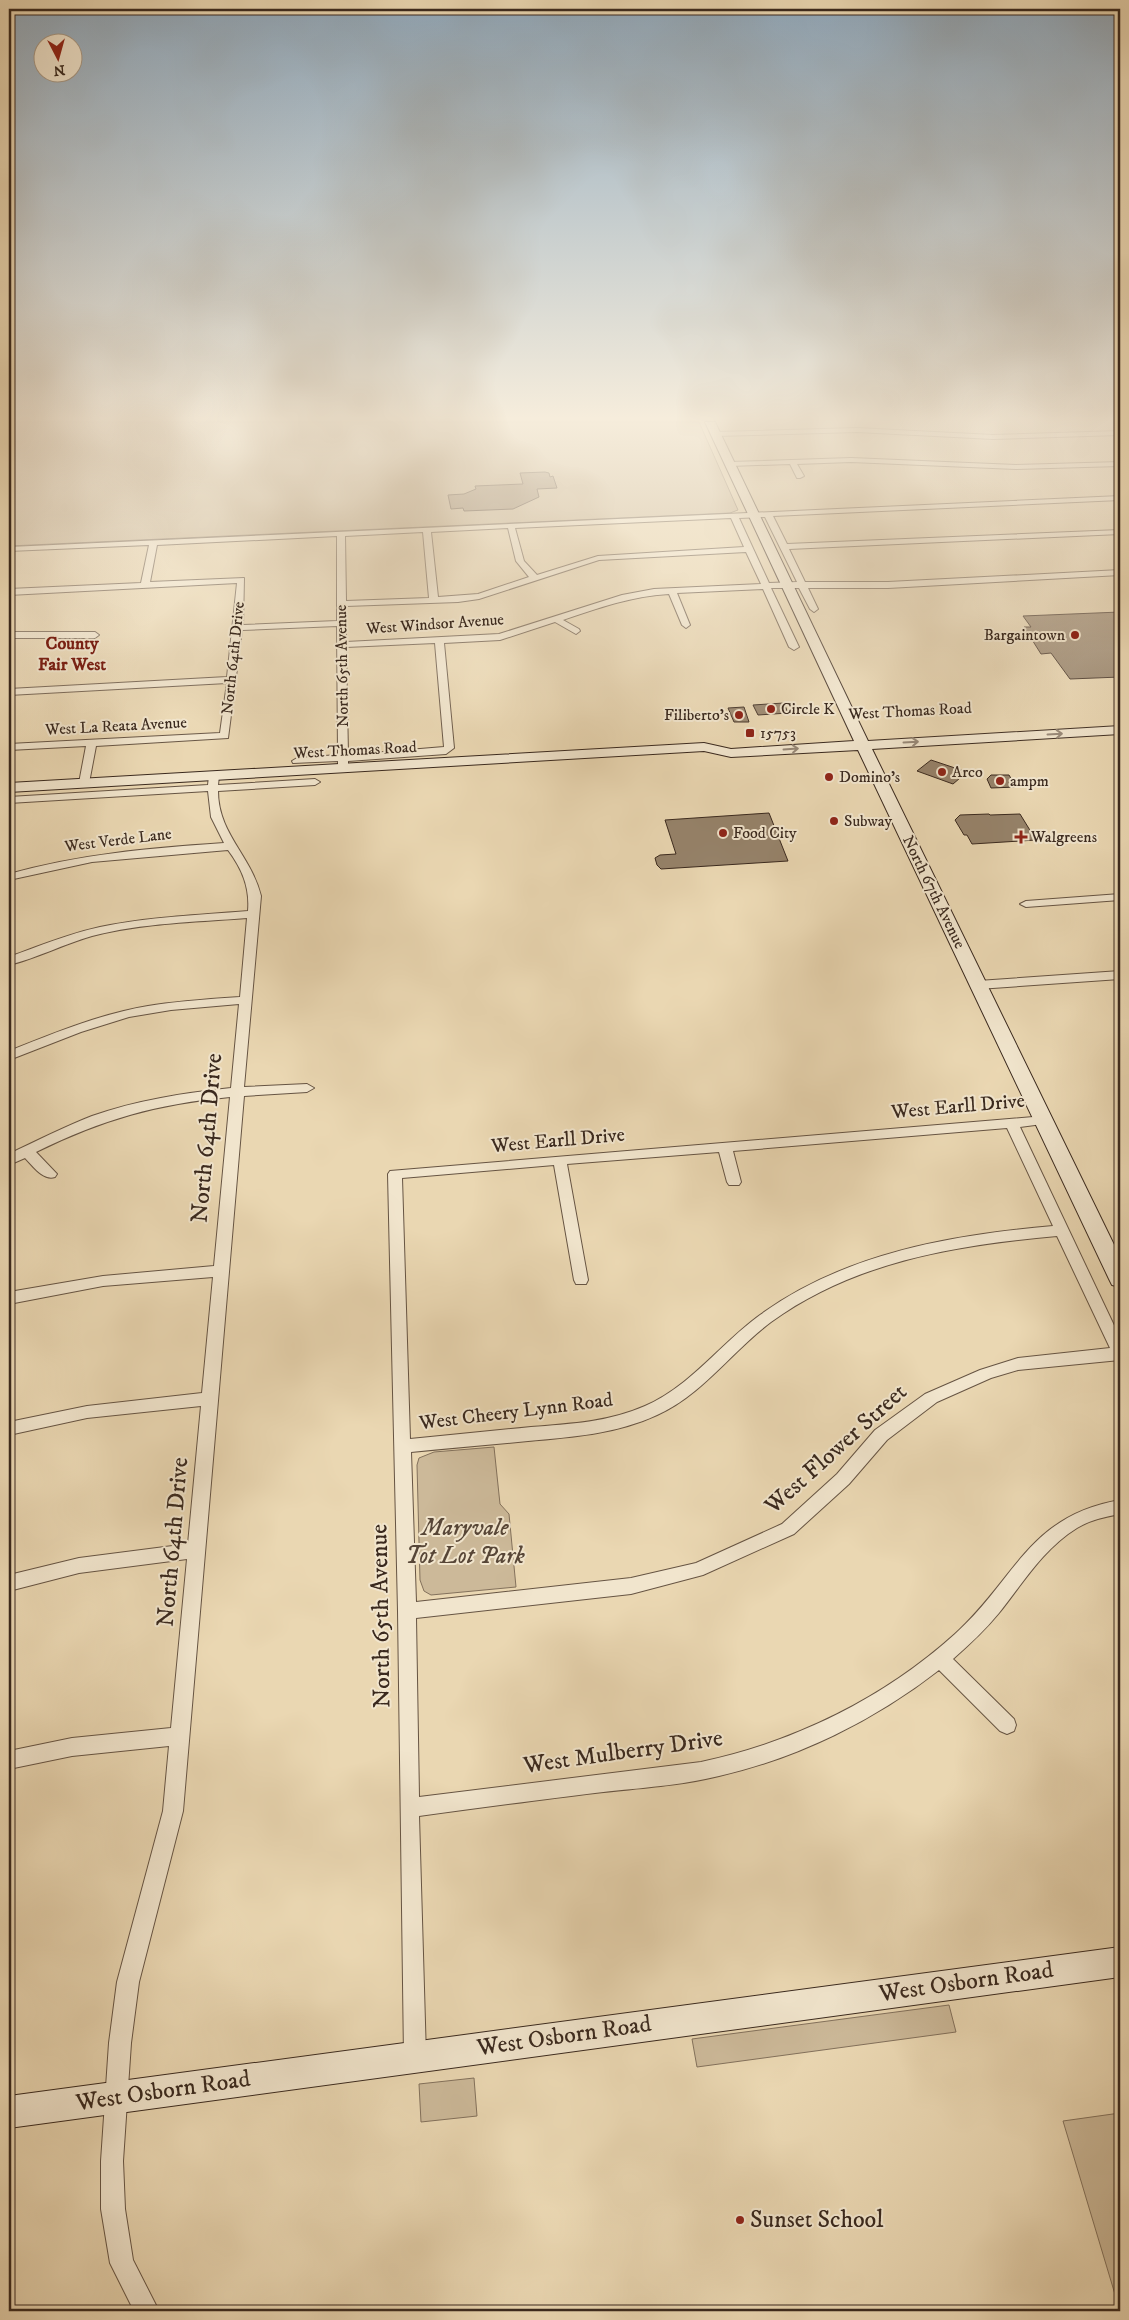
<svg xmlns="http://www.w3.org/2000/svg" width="1129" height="2320" font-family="'IM FELL DW Pica',serif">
  <rect width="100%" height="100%" fill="#ead7b2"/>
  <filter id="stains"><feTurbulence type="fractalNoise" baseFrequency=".004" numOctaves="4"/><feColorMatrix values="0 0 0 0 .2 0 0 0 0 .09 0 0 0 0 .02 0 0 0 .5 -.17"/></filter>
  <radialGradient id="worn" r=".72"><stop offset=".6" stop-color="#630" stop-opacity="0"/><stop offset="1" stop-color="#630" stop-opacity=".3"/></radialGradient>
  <path fill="#ccb999" stroke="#83715c" d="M 9,422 L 699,422 L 738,510 L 730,513 L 9,546 Z
    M 494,1447 L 500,1504 L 509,1514 L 516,1587 L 431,1595 L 424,1591 L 420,1580 L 417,1465 L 419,1458 L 434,1452 Z
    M 949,2005 L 956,2032 L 697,2067 L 692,2039 Z
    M 474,2078 L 477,2116 L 421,2122 L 419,2084 Z
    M 1120,2113 L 1120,2311 L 1063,2121 Z"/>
  <path fill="#96836b" stroke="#3a291e" d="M 545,472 L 549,473 L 550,477 L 553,476 L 557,488 L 537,489 L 539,497 L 513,509 L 464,511 L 463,508 L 451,509 L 448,495 L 464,494 L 476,489 L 475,486 L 523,484 L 520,473 Z
    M 1120,612 L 1120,677 L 1070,679 L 1051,653 L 1041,654 L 1024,627 L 1031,627 L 1023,616 Z
    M 784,703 L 788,713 L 758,715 L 753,705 Z
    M 744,707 L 749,722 L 734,722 L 728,708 Z
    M 931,760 L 967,772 L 953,784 L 917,771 Z
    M 991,775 L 1009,775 L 1016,787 L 991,788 L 987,779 Z
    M 769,813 L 788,861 L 661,869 L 657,865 L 655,858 L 660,855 L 676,854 L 665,820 Z
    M 989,814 L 990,815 L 1020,814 L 1036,840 L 972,844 L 967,835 L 964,835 L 955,820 L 960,815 Z"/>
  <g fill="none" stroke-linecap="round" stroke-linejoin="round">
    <g stroke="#665443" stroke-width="2">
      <path id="street" d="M 857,428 L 993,435 L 1120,431 L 1120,435 L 993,439 L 857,432 L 716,436 L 712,434 L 716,432 Z
        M 851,458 L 1016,465 L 1120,462 L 1120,466 L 1016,469 L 851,462 L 797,464 L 804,476 L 800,478 L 797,478 L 790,464 L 730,466 L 726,464 L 730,462 Z
        M 1120,496 L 1120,500 L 773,516 L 787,544 L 1120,530 L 1120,534 L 789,549 L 805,582 L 888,582 L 1120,570 L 1120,575 L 888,588 L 808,588 L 818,609 L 814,612 L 810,609 L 799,588 L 771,588 L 799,647 L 794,650 L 789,647 L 763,589 L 677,593 L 690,625 L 686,628 L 682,625 L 669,594 C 632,596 598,608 563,620 L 579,629 L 580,631 L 576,634 L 555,622 L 500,640 L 444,643 L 454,748 L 446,754 L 348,761 L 348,768 L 343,771 L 338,768 L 338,761 L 293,763 L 292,761 L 297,758 L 338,755 L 337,626 L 242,630 L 228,738 L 96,746 L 89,783 L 84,786 L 79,783 L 86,746 L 9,750 L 9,744 L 220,733 L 227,683 L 9,695 L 9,689 L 227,677 L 237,583 L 9,595 L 9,589 L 141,583 L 149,545 L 9,551 L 9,547 ZM 765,517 L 797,582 L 769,583 L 739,518 ZM 731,518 L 744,547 L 598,556 L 537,575 L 524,561 L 515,528 ZM 508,528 L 516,561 L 529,577 L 478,594 L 438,597 L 431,532 ZM 423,532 L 429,598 L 346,601 L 345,536 ZM 337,536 L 337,621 L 243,625 L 244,578 L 150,582 L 157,545 ZM 746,552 L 761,584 L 654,589 L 622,595 L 499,634 L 346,642 L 346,606 L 458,602 L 479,599 L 599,560 ZM 435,643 L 444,747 L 348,755 L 346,647 Z
        M 9,632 L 95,632 L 99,635 L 95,638 L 9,638 Z
        M 214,773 L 219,776 L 218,785 L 315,779 L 320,782 L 315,785 L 218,791 C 218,834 251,855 261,896 L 244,1087 L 307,1084 L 314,1088 L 307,1092 L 244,1096 L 183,1811 L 139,1982 L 131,2043 L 123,2161 L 125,2209 L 133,2260 L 159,2311 L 134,2311 L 110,2263 L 101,2209 L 101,2161 L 109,2043 L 117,1982 L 163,1811 L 169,1746 L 72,1756 L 9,1769 L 9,1751 L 72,1738 L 171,1728 L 187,1559 L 79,1573 L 9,1591 L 9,1575 L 79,1558 L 188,1544 L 201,1406 L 87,1418 L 9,1435 L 9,1422 L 87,1406 L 202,1393 L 213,1277 L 103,1286 L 9,1304 L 9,1292 L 103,1276 L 214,1266 L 230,1097 C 157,1104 103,1119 36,1152 L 57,1174 L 55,1177 C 43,1181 33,1166 25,1158 L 9,1165 L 9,1154 C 36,1141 64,1127 92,1116 C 137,1100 184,1093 231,1088 L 239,1004 L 171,1010 L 129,1017 L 81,1032 L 9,1060 L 9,1051 C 54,1033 100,1014 148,1006 C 178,1001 209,999 240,997 L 247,918 C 196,922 142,923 92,936 C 64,944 37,958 9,965 L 9,957 C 39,946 68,934 100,927 C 148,917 198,915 248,911 C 250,887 242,869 228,850 L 92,862 L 9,880 L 9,874 C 79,854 151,848 224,843 L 211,817 L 208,791 L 9,803 L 9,797 L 208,785 L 209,776 Z
        M 1120,894 L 1120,900 L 1026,907 L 1020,904 L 1026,901 Z
        M 1120,971 L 1120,979 L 978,989 L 972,985 L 978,981 Z
        M 1045,1116 L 1050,1117 L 1052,1120 L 1050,1123 L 1020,1127 L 1120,1338 L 1120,1360 L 1018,1370 L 991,1378 L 937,1402 L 887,1440 L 849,1484 L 794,1534 L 703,1575 L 631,1594 L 416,1618 L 419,1797 L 701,1762 C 795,1742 884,1698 955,1634 C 1016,1579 1028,1516 1120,1500 L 1120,1514 C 1105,1517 1090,1520 1077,1528 C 1043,1549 1023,1583 999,1613 C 985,1630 969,1645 953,1659 L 1014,1719 L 1016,1725 L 1014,1731 L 1007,1734 L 1000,1731 L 939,1670 C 875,1720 798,1758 719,1776 C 679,1786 637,1788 595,1793 C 537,1800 478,1808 419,1816 L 426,2057 L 423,2065 L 415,2068 L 407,2065 L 404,2057 L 398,1611 L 388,1174 L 390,1171 ZM 1007,1128 L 1053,1226 C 951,1235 845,1253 760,1315 C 721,1343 691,1386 645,1406 C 609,1422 570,1424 531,1427 C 491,1431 451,1435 410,1439 L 402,1178 L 554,1165 L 574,1280 L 576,1284 L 586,1284 L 588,1280 L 567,1164 L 719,1152 L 727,1182 L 729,1185 L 739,1185 L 741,1182 L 733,1151 ZM 1057,1236 L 1110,1348 L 1018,1358 L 980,1370 L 925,1394 L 875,1430 L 837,1474 L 782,1524 L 696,1563 L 631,1578 L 416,1602 L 411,1452 C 450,1448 489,1445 528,1441 C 572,1437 616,1434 657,1415 C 702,1395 732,1351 771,1322 C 855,1261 957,1245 1057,1236 Z"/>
    </g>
    <g stroke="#3a291e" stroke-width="2">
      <path id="secondary" d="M 705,422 L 715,422 L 868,741 L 1120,726 L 1120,734 L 872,749 L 1120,1257 L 1120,1287 L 1112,1285 L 1109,1279 L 858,750 L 731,757 L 704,751 L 9,792 L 9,783 L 704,743 L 731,749 L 854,741 Z
        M 1120,1947 L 1120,1977 L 9,2128 L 9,2096 Z"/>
    </g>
    <use href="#street" fill="#f1e5cd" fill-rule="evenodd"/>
    <use href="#secondary" fill="#f1e5cd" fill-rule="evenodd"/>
  </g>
  <defs><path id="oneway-shaft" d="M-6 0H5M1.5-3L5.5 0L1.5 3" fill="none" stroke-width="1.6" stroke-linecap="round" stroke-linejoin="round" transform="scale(1.25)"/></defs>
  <g stroke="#968776">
    <use href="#oneway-shaft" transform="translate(1055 734) rotate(-3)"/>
    <use href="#oneway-shaft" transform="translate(911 742) rotate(-3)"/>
    <use href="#oneway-shaft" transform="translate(791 749) rotate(-4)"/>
  </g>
  <linearGradient id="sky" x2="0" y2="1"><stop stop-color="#91aabe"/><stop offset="0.56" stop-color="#f6eddc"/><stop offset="1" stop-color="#f6eddc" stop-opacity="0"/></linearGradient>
  <rect width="1129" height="747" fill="url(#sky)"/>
  <g fill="#8f2418" stroke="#f1e5cd" stroke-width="2">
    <circle cx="1075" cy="635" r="5"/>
    <circle cx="771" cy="709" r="5"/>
    <circle cx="739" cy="715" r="5"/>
    <rect x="745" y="728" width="10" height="10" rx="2.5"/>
    <circle cx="942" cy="772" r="5"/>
    <circle cx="829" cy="777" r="5"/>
    <circle cx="1000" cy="781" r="5"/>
    <circle cx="834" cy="821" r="5"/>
    <circle cx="723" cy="833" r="5"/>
    <path d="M1018.5 829.5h5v5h5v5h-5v5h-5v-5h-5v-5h5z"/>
    <circle cx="740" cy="2220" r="5"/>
  </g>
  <g text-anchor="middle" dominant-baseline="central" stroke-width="4" stroke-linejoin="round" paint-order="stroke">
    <g font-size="16" fill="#3a291e" stroke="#f1e5cd">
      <text transform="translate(435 624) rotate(-4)">West Windsor Avenue</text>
      <text transform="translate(233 658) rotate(-84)">North 64th Drive</text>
      <text transform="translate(342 666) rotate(-91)">North 65th Avenue</text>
      <text transform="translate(910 711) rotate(-3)">West Thomas Road</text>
      <text transform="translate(116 726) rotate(-3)">West La Reata Avenue</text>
      <text transform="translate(355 750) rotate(-3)">West Thomas Road</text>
      <text transform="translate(118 840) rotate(-7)">West Verde Lane</text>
      <text transform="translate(934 892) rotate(64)">North 67th Avenue</text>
    </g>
    <g font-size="16" fill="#3a291e" stroke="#f1e5cd" text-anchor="start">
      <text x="1065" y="635" text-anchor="end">Bargaintown</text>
      <text x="781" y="709">Circle K</text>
      <text x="729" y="715" text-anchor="end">Filiberto's</text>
      <text x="760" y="733">15753</text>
      <text x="952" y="772">Arco</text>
      <text x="839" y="777">Domino's</text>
      <text x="1010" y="781">ampm</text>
      <text x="844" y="821">Subway</text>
      <text x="733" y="833">Food City</text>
      <text x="1031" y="837">Walgreens</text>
    </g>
    <g font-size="18" font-weight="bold" fill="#7a1f14" stroke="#f1e5cd">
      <text x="72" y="644">County<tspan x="72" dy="21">Fair West</tspan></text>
    </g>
    <g font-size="20" fill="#3a291e" stroke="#f1e5cd">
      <text transform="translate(958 1107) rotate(-5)">West Earll Drive</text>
      <text transform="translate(558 1141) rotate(-5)">West Earll Drive</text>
      <text transform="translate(516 1412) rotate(-7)">West Cheery Lynn Road</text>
    </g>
    <g font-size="24" fill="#3a291e" stroke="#f1e5cd">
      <text transform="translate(207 1138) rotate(-85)">North 64th Drive</text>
      <text transform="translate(836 1449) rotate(-42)">West Flower Street</text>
      <text transform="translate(173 1542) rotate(-85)">North 64th Drive</text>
      <text transform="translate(381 1616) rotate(-91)">North 65th Avenue</text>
      <text transform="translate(623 1752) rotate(-8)">West Mulberry Drive</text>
      <text transform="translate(966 1982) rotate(-8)">West Osborn Road</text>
      <text transform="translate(564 2036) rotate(-8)">West Osborn Road</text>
      <text transform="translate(163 2091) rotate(-8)">West Osborn Road</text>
    </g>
    <g font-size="24" font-style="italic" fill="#574637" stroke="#f1e5cd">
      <text x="465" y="1528">Maryvale<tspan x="465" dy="28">Tot Lot Park</tspan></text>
    </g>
    <g font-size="24" fill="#3a291e" stroke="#f1e5cd" text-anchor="start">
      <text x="750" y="2220">Sunset School</text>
    </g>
  </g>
  <rect width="1129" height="2320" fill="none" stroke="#ead7b2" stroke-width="30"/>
  <rect x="10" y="10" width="1109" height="2300" fill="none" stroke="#3a291e" stroke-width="2.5"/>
  <rect x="15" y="15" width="1099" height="2290" fill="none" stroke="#3a291e"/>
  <g transform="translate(58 58) rotate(174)"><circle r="24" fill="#f1e5cd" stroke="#a89a87"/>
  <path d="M0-4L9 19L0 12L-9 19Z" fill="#8f2418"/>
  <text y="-8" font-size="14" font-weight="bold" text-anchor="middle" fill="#3a291e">N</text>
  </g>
  <rect width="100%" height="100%" filter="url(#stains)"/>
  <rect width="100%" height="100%" fill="url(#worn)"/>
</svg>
